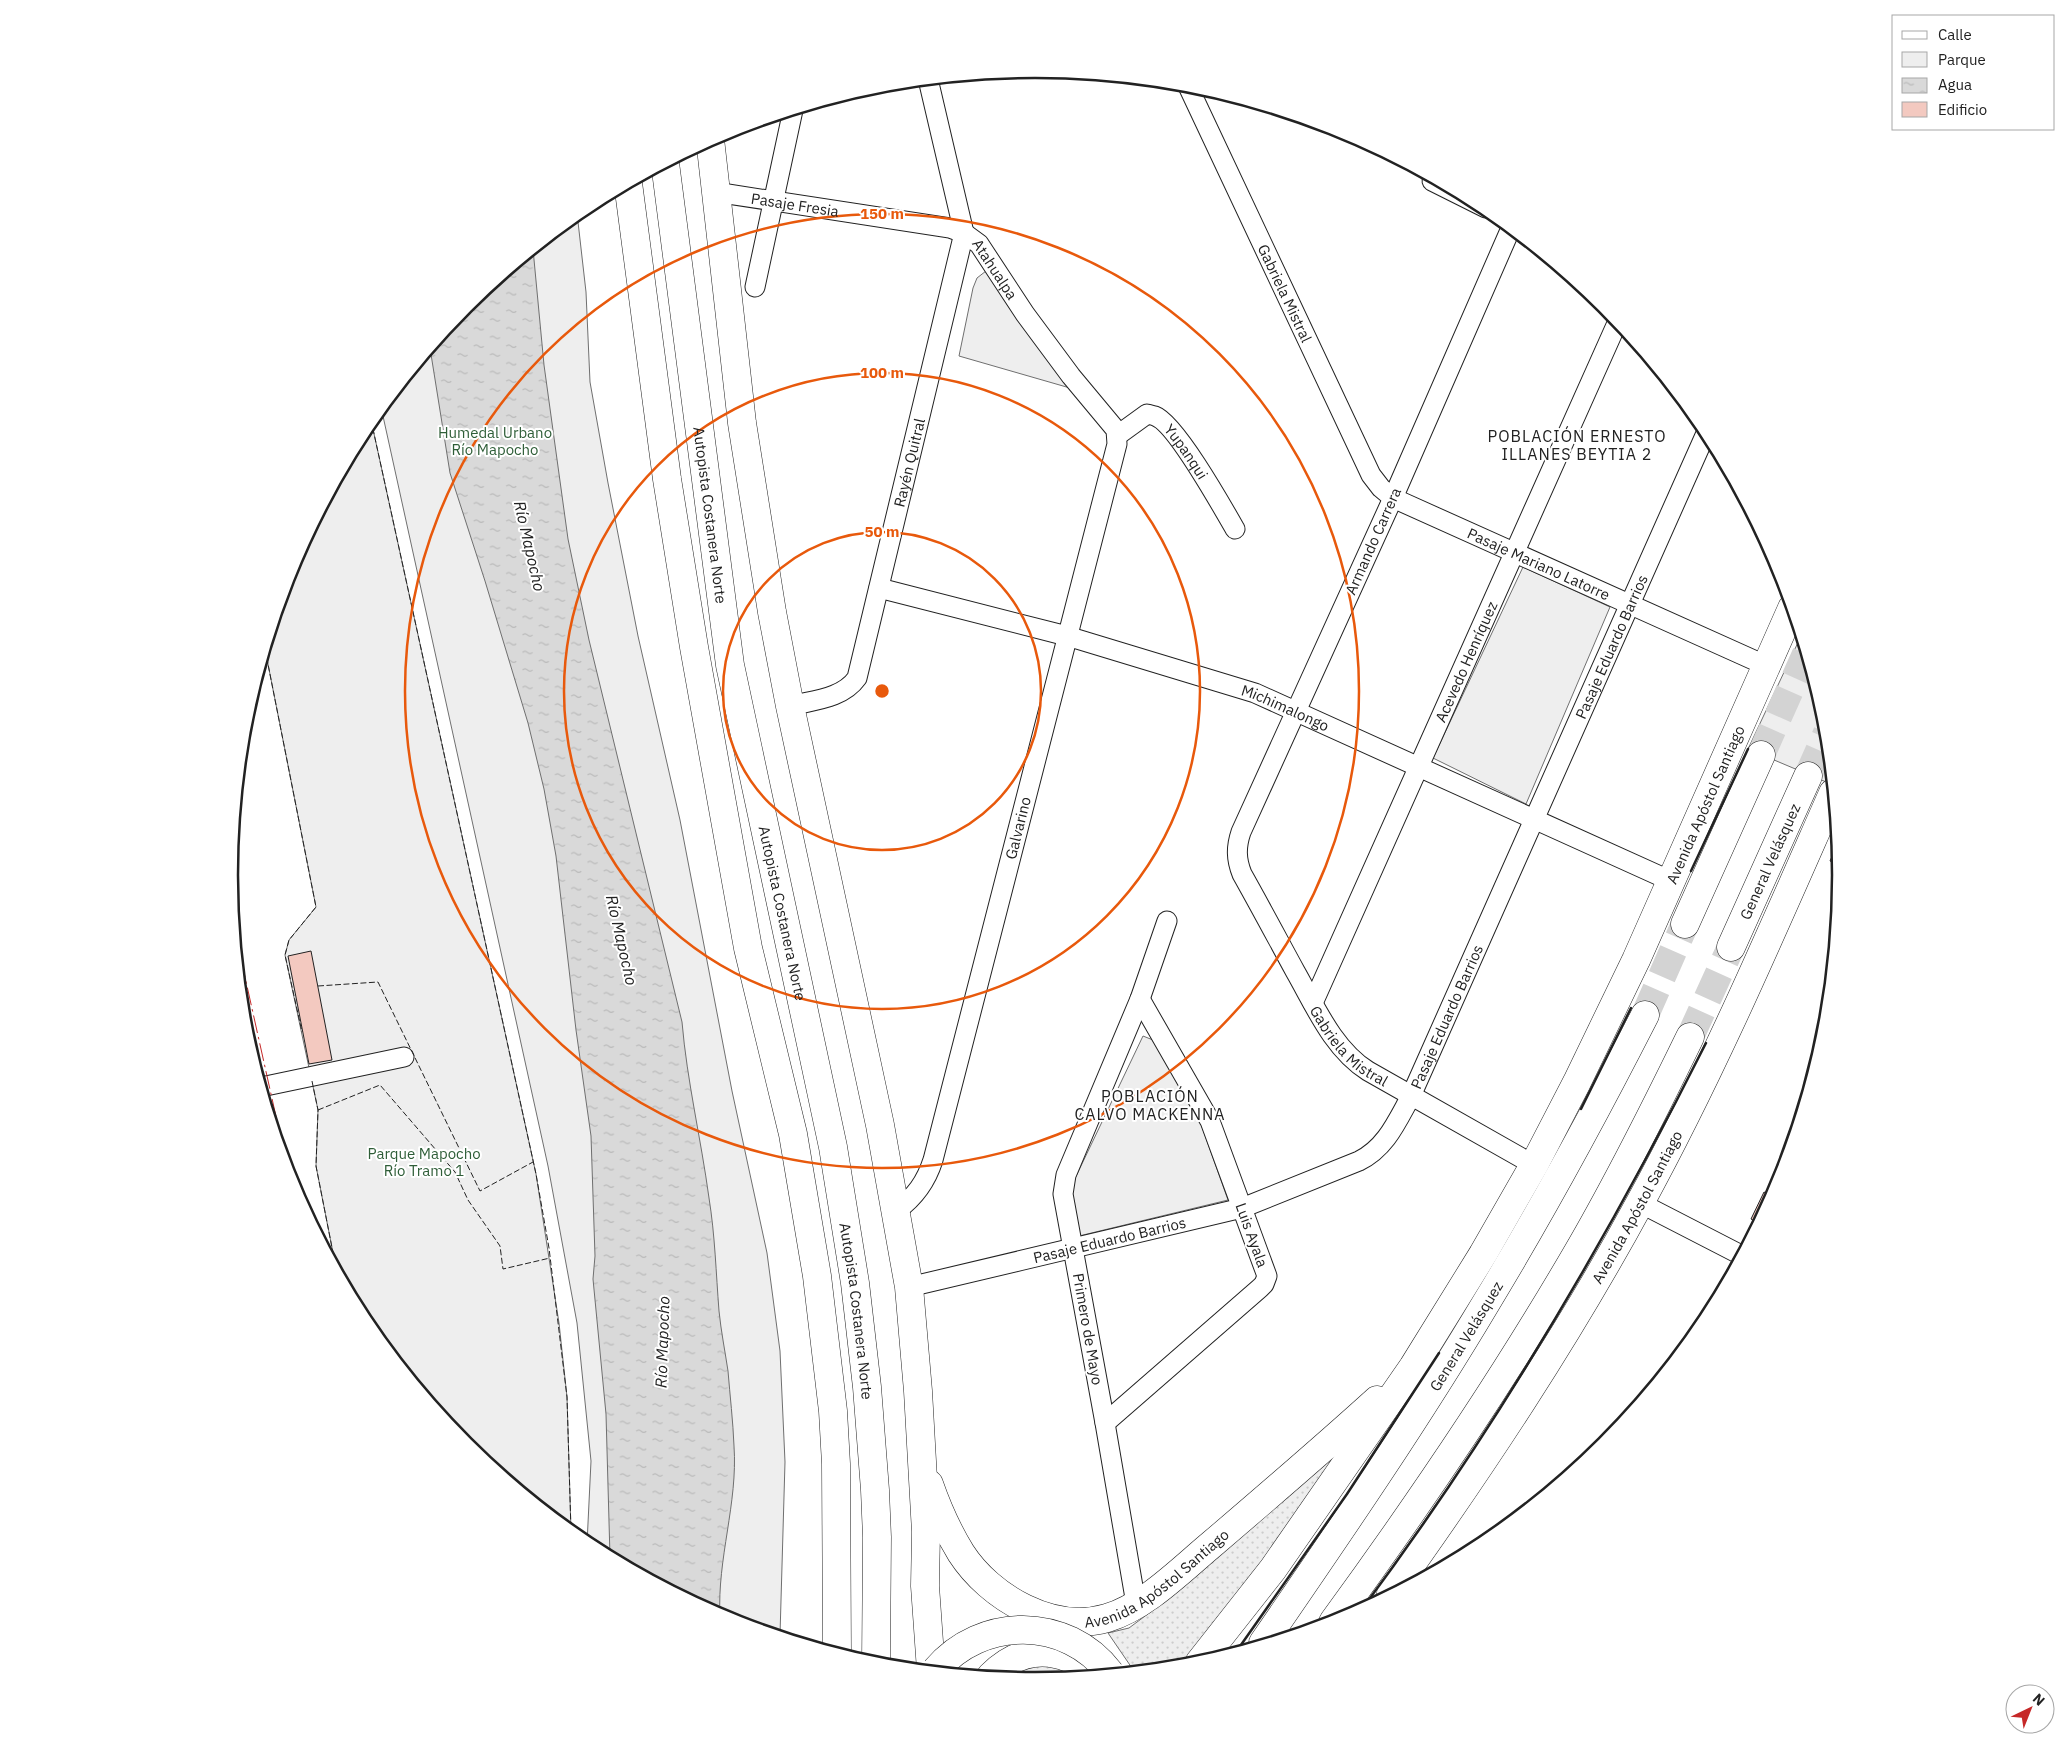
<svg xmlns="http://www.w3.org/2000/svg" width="2070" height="1749" font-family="'IBM Plex Sans',sans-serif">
  <defs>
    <pattern id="grass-dots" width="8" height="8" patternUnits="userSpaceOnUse" patternTransform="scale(1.25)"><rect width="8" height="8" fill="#eee"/><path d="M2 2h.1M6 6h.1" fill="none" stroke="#ccc" stroke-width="1.8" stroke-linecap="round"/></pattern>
    <pattern id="water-ripples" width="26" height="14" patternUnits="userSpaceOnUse" patternTransform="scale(1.25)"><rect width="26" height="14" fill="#d9d9d9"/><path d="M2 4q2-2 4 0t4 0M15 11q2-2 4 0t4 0" fill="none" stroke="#bababa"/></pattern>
  </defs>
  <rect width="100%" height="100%" fill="#fff"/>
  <path fill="url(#grass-dots)" stroke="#6f6f6f" d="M 1343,1446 L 1221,1619 L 1180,1666 L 1134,1671 L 1108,1633 L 1129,1628 L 1168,1599 Z
    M 1038,1661 L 1079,1676 L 1035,1680 L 1004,1677 Z"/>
  <path fill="#eee" stroke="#6f6f6f" d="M 577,213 L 586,292 L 590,382 L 608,483 L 638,636 L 680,820 L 732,1091 L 767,1253 L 780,1351 L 785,1462 L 780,1635 L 726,1619 L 587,1544 L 591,1461 L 577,1323 L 548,1166 L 381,407 L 465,305 Z
    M 986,271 L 1070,388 L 959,356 L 973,288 L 977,278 Z
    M 371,420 L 536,1174 L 559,1323 L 567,1397 L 571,1531 L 465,1444 L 365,1322 L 336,1268 L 316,1166 L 318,1110 L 285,955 L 289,940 L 316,907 L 265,649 L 291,566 L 365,427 Z
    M 1523,567 L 1610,607 L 1526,804 L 1433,758 Z
    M 1801,636 L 1825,718 L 1831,784 L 1748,749 Z
    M 1143,1036 L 1153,1040 L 1196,1110 L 1228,1200 L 1079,1236 L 1069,1191 Z"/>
  <path fill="url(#water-ripples)" stroke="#6f6f6f" d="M 533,249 L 544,365 L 568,539 L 589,640 L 682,1022 C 687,1081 701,1139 709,1198 C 715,1235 716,1273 719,1311 C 721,1331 725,1351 728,1371 C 730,1396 733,1421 734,1446 C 738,1503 717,1559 720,1616 L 610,1557 L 606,1414 L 593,1279 L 595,1256 L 591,1136 L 576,1030 L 556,856 L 544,789 L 528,723 L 485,581 L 450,473 L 430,348 L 465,305 Z"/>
  <path fill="#f3c9c0" stroke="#222" d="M 1838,843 L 1840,865 L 1830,861 Z
    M 311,951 L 332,1060 L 309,1064 L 288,956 Z
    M 1788,1146 L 1790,1148 L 1781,1177 L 1774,1174 Z
    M 1764,1192 L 1772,1196 L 1758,1223 L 1751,1219 Z"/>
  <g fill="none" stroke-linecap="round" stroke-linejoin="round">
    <path stroke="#d3d3d3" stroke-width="28" stroke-dasharray="28 14" stroke-linecap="butt" d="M 1761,755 L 1806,654
      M 1808,776 L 1827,733
      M 1645,1015 L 1685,924
      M 1690,1037 L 1731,947"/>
    <g stroke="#222" stroke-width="21">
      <g id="street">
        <path id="s1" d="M 1187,84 L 1371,475 L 1381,488 L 1393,498 L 1767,666"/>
        <path d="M 1434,178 L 1432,181 L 1486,208"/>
        <path id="s2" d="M 715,192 L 950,228 L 964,233 L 979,244 L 1025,314 L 1071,376 L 1116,430 L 1117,444 L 933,1160 C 926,1182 915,1197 897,1210"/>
        <path id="s3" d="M 1511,228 L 1393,498 L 1241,832 C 1236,847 1236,859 1242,874 C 1260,906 1277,938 1295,971 C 1315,1006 1333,1049 1368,1071 L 1534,1165"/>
        <path d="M 755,287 L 793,110"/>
        <path id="s4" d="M 1118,435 L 1147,414 C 1150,415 1152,415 1155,416 C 1175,423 1223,508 1235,529"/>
        <path id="s5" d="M 879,588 L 1067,636 L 1255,693 L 1671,881"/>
        <path id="s6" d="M 790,706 C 813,700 842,699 857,678 L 964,233 L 928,79"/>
        <path id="s7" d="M 1313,1003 L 1618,321"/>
        <path d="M 261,1087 L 404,1057"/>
        <path d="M 1640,1203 L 1741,1255"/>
        <path id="s8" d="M 909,1287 L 1242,1208 L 1359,1161 C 1386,1148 1397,1121 1411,1096 L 1707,431"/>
        <path d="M 1105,1423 L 1260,1288 L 1264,1284 L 1267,1276 L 1210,1121 L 1140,999"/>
        <path d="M 1136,1604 L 1105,1423 L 1063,1194 L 1066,1175 L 1140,999 L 1167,921"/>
      </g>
    </g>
    <g stroke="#222" stroke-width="29">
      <g id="secondary">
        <path d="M 710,139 L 742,423 L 772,612 L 790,706 L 880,1125 L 909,1287 L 918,1391 L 926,1532 L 925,1586 L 931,1670"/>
        <path id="s9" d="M 929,1484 C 937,1507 948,1532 961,1553 C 990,1598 1053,1634 1107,1618 C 1145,1607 1182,1569 1212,1544 C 1267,1497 1323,1449 1377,1400"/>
        <path id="s10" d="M 1391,1593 C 1481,1467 1567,1338 1641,1201 C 1713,1069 1772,931 1833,793"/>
        <path id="s11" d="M 1199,1663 L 1273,1569 L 1413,1367 L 1483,1254 L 1534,1165 L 1577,1082 L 1636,960 L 1792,608"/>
        <path d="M 991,1676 C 1023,1644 1061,1646 1094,1674"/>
      </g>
    </g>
    <g stroke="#222" stroke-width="29">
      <g id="highway">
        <path id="s12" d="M 665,163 L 730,665 L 833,1147 L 855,1283 L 867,1387 L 875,1490 L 877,1537 L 876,1664"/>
        <path d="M 628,183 L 667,479 L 694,647 L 748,948 L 793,1134 L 817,1276 L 833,1411 L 836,1464 L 837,1653"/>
        <path d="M 1685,924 L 1761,755"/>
        <path id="s13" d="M 1731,947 L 1808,776"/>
        <path d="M 1333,1622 C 1420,1503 1502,1382 1576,1255 C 1617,1185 1654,1111 1690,1037"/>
        <path id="s14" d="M 1263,1643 C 1340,1531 1417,1419 1486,1303 C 1543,1209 1595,1113 1645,1015"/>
      </g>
    </g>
    <use href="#street" stroke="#fff" stroke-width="19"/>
    <use href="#secondary" stroke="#fff" stroke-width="28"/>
    <use href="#highway" stroke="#fff" stroke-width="28"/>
    <g stroke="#222" stroke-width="29" stroke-linecap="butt">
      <path id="highway-bridge" d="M 936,1670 C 981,1616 1067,1616 1110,1673"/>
    </g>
    <use href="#highway-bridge" stroke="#fff" stroke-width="28"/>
    <path stroke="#222" stroke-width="1" stroke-dasharray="6 2.5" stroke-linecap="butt" d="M 371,420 L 536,1174 L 549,1248 L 567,1397 L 571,1531
      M 265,649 L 316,907 L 289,940 L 285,955 L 302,1032
      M 318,986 L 378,982 L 480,1191 L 533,1162
      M 312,1081 L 318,1110 L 316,1166 L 336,1268
      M 318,1110 L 380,1085 L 455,1172 L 468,1200 L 500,1246 L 503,1269 L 550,1258"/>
    <path stroke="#222" stroke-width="2.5" d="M 1691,871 L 1748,749
      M 1581,1109 L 1631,1008
      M 1362,1609 C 1494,1432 1607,1240 1706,1043
      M 1236,1652 L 1347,1494 L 1439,1353"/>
    <path stroke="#c62828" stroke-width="1" stroke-dasharray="18 4 2.5 4" stroke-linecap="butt" d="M 235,932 L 291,1184"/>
  </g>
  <g fill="none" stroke="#e8590c" stroke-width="2.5">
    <circle cx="882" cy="691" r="159"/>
    <circle cx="882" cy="691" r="318"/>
    <circle cx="882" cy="691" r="477"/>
  </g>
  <g text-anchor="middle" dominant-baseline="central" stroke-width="4" stroke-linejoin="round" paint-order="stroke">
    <g font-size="15" fill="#222" stroke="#fff">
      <text stroke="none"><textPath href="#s2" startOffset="81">Pasaje Fresia</textPath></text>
      <text stroke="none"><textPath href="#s2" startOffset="301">Atahualpa</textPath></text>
      <text stroke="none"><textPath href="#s1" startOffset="231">Gabriela Mistral</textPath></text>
      <text stroke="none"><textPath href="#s4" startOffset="92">Yupanqui</textPath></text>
      <text stroke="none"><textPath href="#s6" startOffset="296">Rayén Quitral</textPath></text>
      <text stroke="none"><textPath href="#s12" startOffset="355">Autopista Costanera Norte</textPath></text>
      <text transform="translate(1373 541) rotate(-66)">Armando Carrera</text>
      <text stroke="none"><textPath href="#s1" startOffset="624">Pasaje Mariano Latorre</textPath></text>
      <text stroke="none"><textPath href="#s8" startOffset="1045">Pasaje Eduardo Barrios</textPath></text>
      <text stroke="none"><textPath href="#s7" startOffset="374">Acevedo Henríquez</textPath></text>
      <text stroke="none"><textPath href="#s5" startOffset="424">Michimalongo</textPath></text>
      <text stroke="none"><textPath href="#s11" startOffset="1000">Avenida Apóstol Santiago</textPath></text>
      <text transform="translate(1018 828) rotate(-76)">Galvarino</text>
      <text stroke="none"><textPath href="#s13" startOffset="94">General Velásquez</textPath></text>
      <text stroke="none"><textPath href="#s12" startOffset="760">Autopista Costanera Norte</textPath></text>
      <text stroke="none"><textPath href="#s8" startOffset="640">Pasaje Eduardo Barrios</textPath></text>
      <text stroke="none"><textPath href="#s3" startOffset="909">Gabriela Mistral</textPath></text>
      <text stroke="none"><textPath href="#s10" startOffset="458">Avenida Apóstol Santiago</textPath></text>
      <text transform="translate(1252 1235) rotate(70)">Luis Ayala</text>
      <text stroke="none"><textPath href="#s8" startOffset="206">Pasaje Eduardo Barrios</textPath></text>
      <text stroke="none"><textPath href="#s12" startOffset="1165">Autopista Costanera Norte</textPath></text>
      <text transform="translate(1088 1329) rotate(80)">Primero de Mayo</text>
      <text stroke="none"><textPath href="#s14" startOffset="368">General Velásquez</textPath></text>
      <text stroke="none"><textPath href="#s9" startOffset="309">Avenida Apóstol Santiago</textPath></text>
    </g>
    <g font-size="15" fill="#2f5e38" stroke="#fff">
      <text x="495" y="432">Humedal Urbano<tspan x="495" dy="17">Río Mapocho</tspan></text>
      <text x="424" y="1153">Parque Mapocho<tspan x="424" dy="17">Río Tramo 1</tspan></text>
    </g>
    <g font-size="16" letter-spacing="1" fill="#222" stroke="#fff">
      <text x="1577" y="436">POBLACIÓN ERNESTO<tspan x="1577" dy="18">ILLANES BEYTIA 2</tspan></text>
      <text x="1150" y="1096">POBLACIÓN<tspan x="1150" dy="18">CALVO MACKENNA</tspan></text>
    </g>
    <g font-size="16" font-style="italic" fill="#222" stroke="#fff">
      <text transform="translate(530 546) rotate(77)">Río Mapocho</text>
      <text transform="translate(622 940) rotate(77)">Río Mapocho</text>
      <text transform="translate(662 1342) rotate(-88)">Río Mapocho</text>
    </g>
  </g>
  <path d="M0 0H2070V1749H0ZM238 875a797 797 0 1 1 1594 0a797 797 0 1 1-1594 0Z" fill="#fff" fill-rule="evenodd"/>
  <path fill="none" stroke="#222" stroke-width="2.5" d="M238 875a797 797 0 1 1 1594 0a797 797 0 1 1-1594 0Z"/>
  <circle cx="882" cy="691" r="8" fill="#e8590c" stroke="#fff" stroke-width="2.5"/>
  <g font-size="15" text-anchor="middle" font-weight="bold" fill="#e8590c" stroke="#fff" stroke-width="4" stroke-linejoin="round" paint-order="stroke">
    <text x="882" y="219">150 m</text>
    <text x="882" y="378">100 m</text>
    <text x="882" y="537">50 m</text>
  </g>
  <rect x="1892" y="15" width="162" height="115" fill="#ffffff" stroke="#a7a7a7"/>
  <rect x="1902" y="31" width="25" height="8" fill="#ffffff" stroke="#a7a7a7"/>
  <text x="1938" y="40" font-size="15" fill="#222222">Calle</text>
  <rect x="1902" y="52" width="25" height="15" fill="#eeeeee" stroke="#a7a7a7"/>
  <text x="1938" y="65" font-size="15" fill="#222222">Parque</text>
  <rect x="1902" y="78" width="25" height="15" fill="url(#water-ripples)" stroke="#a7a7a7"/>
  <text x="1938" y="90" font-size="15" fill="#222222">Agua</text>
  <rect x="1902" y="102" width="25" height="15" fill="#f3c9c0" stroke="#a7a7a7"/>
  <text x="1938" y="115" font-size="15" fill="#222222">Edificio</text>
  <g transform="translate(2030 1709) rotate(43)"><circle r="24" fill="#ffffff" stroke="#a7a7a7"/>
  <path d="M0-4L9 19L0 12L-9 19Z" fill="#c62828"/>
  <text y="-8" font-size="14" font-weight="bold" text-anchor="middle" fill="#222222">N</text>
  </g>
</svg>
